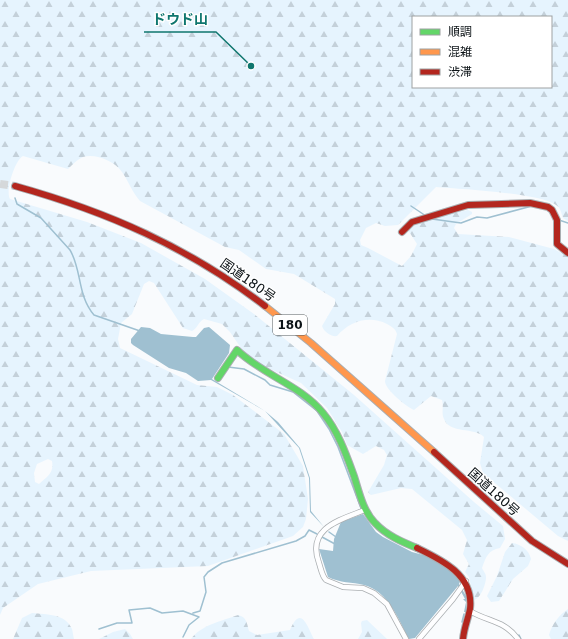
<svg xmlns="http://www.w3.org/2000/svg" width="568" height="639" font-family="'DejaVu Sans','Noto Sans JP',sans-serif">
  <defs>
    <pattern id="forest-firs" width="22" height="20" patternUnits="userSpaceOnUse"><rect width="22" height="20" fill="#e6f4fe"/><path d="M5 1l3.5 6h-7zM16 11l3.5 6h-7z" fill="#c4d0d9"/></pattern>
  </defs>
  <rect width="100%" height="100%" fill="#f9fbfd"/>
  <path fill="url(#forest-firs)" fill-rule="evenodd" d="M 0,0 L 568,0 L 568,221 L 563,218 C 561,213 561,208 556,205 C 539,193 460,189 436,187 L 398,225 L 385,226 L 376,223 L 366,228 L 360,240 L 361,245 L 368,248 L 402,266 L 411,256 L 417,244 L 408,230 L 410,227 L 445,215 L 468,210 L 472,212 L 472,214 L 456,224 L 454,228 L 458,234 L 509,237 L 554,249 L 568,257 L 568,541 L 558,536 L 483,473 L 480,463 L 484,437 C 475,427 449,434 444,419 C 441,413 444,407 442,400 L 431,396 L 414,410 C 407,407 385,390 385,381 L 397,334 C 395,328 392,327 387,324 C 369,315 350,321 337,336 C 331,337 324,332 322,326 L 335,304 L 335,299 L 294,274 L 266,269 L 239,250 L 225,247 L 140,201 C 132,192 129,182 122,172 C 115,161 95,153 83,157 C 78,159 72,165 68,169 L 23,156 C 15,160 5,191 10,199 L 87,222 L 141,243 L 205,279 L 254,314 L 354,395 L 474,502 L 503,526 L 505,539 L 500,548 C 488,550 486,557 482,568 C 483,571 486,573 486,577 C 486,584 481,598 474,600 L 469,577 L 465,572 L 469,564 L 463,554 L 467,540 L 462,530 L 412,489 L 401,488 L 371,495 L 368,492 L 384,465 L 387,455 L 384,450 L 376,446 L 363,454 L 347,445 L 342,432 L 327,408 L 301,383 L 259,364 L 241,348 L 230,332 L 222,324 L 204,319 C 198,322 198,328 192,331 L 183,328 L 154,283 L 149,281 L 144,284 L 132,314 L 121,323 L 118,339 L 120,348 L 197,385 L 217,387 L 233,395 L 284,434 L 303,466 L 308,499 L 306,519 L 303,527 L 293,536 L 208,566 L 91,571 L 38,584 L 3,608 L 0,615 ZM 413,17 L 551,17 L 551,87 L 413,87 ZM 48,459 L 52,461 C 54,473 48,476 39,484 L 35,482 L 34,473 L 37,464 Z
    M 512,543 C 521,544 529,550 531,559 L 528,566 L 513,579 L 499,601 L 491,602 L 487,596 L 497,576 L 505,552 Z
    M 568,609 L 568,639 L 551,639 L 549,635 C 552,624 559,615 568,609 Z
    M 32,613 C 47,615 65,613 72,629 C 73,632 73,636 74,639 L 13,639 L 22,618 Z
    M 238,615 C 247,617 247,624 249,631 L 257,635 L 290,630 C 301,603 308,628 314,639 L 191,639 C 201,625 222,621 238,615 Z
    M 367,620 L 387,639 L 358,639 L 362,632 L 361,623 L 362,621 Z
    M 125,629 L 130,634 L 133,639 L 99,639 L 113,632 Z"/>
  <path fill="#9fc0d1" d="M 141,327 L 150,328 L 161,334 L 193,337 L 196,337 L 204,328 L 209,327 L 230,345 L 229,353 L 212,379 L 265,411 L 278,422 L 300,448 L 310,478 L 311,511 L 324,527 L 310,512 L 309,478 L 299,448 L 265,411 L 211,380 L 198,381 L 186,373 L 169,368 L 133,345 L 131,343 L 131,339 Z
    M 363,514 L 376,532 L 383,537 L 412,552 L 427,556 L 449,569 L 461,579 L 459,584 L 466,596 L 466,612 L 464,612 L 466,602 L 463,599 L 465,599 L 458,586 L 415,638 L 409,639 C 398,619 389,592 364,585 C 352,582 340,583 328,577 L 319,549 L 333,551 L 334,539 L 341,522 Z"/>
  <g fill="none" stroke-linecap="round" stroke-linejoin="round">
    <path stroke="#9fc0d1" stroke-width="1.5" d="M 15,198 L 17,204 L 41,218 L 70,250 C 82,270 77,295 94,315 L 140,331
      M 411,206 L 426,216
      M 432,219 L 461,223 L 477,217 L 487,218 L 532,206
      M 559,220 L 568,223
      M 228,367 L 244,369 L 265,380 L 270,385 L 293,392 L 317,411 L 329,429 L 338,447 L 362,511
      M 329,532 L 336,537
      M 322,537 L 335,544
      M 193,613 L 200,611 L 206,592 L 204,577 L 208,572 L 222,563 L 296,541 L 305,536 L 309,530 L 317,534
      M 462,622 L 464,614
      M 99,629 L 117,623 L 132,623 L 129,610 L 150,608 L 162,613 L 183,611 L 199,617 L 189,625 L 183,637
      M 519,635 L 521,639"/>
    <path stroke="#d5d8da" stroke-width="8" stroke-dasharray="8 4" stroke-linecap="butt" d="M 0,184 L 15,186"/>
    <g stroke="#aaaeb1" stroke-width="6">
      <path id="street" d="M 365,510 C 340,520 306,528 319,563 C 321,569 322,576 326,580 L 343,587 L 363,588 L 374,593 L 387,604 L 406,639
        M 470,611 C 488,622 504,620 518,639
        M 419,639 L 453,599 L 466,581"/>
    </g>
    <g stroke="#aaaeb1" stroke-width="8">
      <path id="fast" d="M 218,378 L 237,350 C 263,375 300,385 323,413 C 338,431 346,454 354,476 C 359,492 363,511 375,523 C 386,535 402,542 417,548"/>
    </g>
    <g stroke="#aaaeb1" stroke-width="8">
      <path id="slow" d="M 265,306 L 311,343 L 434,452"/>
    </g>
    <g stroke="#aaaeb1" stroke-width="8">
      <path id="jam" d="M 15,186 C 108,212 188,247 265,306
        M 402,232 L 412,222 L 468,205 L 530,203 L 548,207 L 552,210 L 557,220 L 557,244 L 568,253
        M 434,452 L 532,541 L 568,564
        M 417,548 C 442,560 474,575 470,609 C 468,619 464,628 463,639"/>
    </g>
    <use href="#street" stroke="#fefeff" stroke-width="4.5"/>
    <use href="#fast" stroke="#63d668" stroke-width="6"/>
    <use href="#slow" stroke="#ff974d" stroke-width="6"/>
    <use href="#jam" stroke="#b3261e" stroke-width="6"/>
  </g>
  <g text-anchor="middle" dominant-baseline="central" stroke-width="3" stroke-linejoin="round" paint-order="stroke">
    <rect fill="#fff" stroke="#555a5d" stroke-width="1" x="273" y="315" width="34" height="20" rx="3"/>
    <g font-size="12" font-weight="bold" fill="#0c1317">
      <text x="290" y="325">180</text>
    </g>
    <g font-size="13" fill="#0c1317" stroke="#fff">
      <text transform="translate(248 280) rotate(35)">国道180号</text>
      <text transform="translate(494 492) rotate(42)">国道180号</text>
    </g>
  </g>
  <path fill="none" stroke="#0f766e" stroke-width="1.5" d="M251 66L216 32H144"/>
  <circle fill="#0f766e" stroke="#fff" stroke-width="1.5" cx="251" cy="66" r="4"/>
  <g font-size="14" text-anchor="middle" font-weight="bold" fill="#0f766e" stroke="#fff" stroke-width="3" stroke-linejoin="round" paint-order="stroke">
    <text x="180" y="24">ドウド山</text>
  </g>
  <rect x="412" y="16" width="140" height="72" fill="#ffffff" stroke="#9ea1a2"/>
  <rect x="420" y="29" width="20" height="6" fill="#63d668" stroke="#9ea1a2"/>
  <text x="448" y="36" font-size="12" fill="#0c1317">順調</text>
  <rect x="420" y="49" width="20" height="6" fill="#ff974d" stroke="#9ea1a2"/>
  <text x="448" y="56" font-size="12" fill="#0c1317">混雑</text>
  <rect x="420" y="69" width="20" height="6" fill="#b3261e" stroke="#9ea1a2"/>
  <text x="448" y="76" font-size="12" fill="#0c1317">渋滞</text>
</svg>
